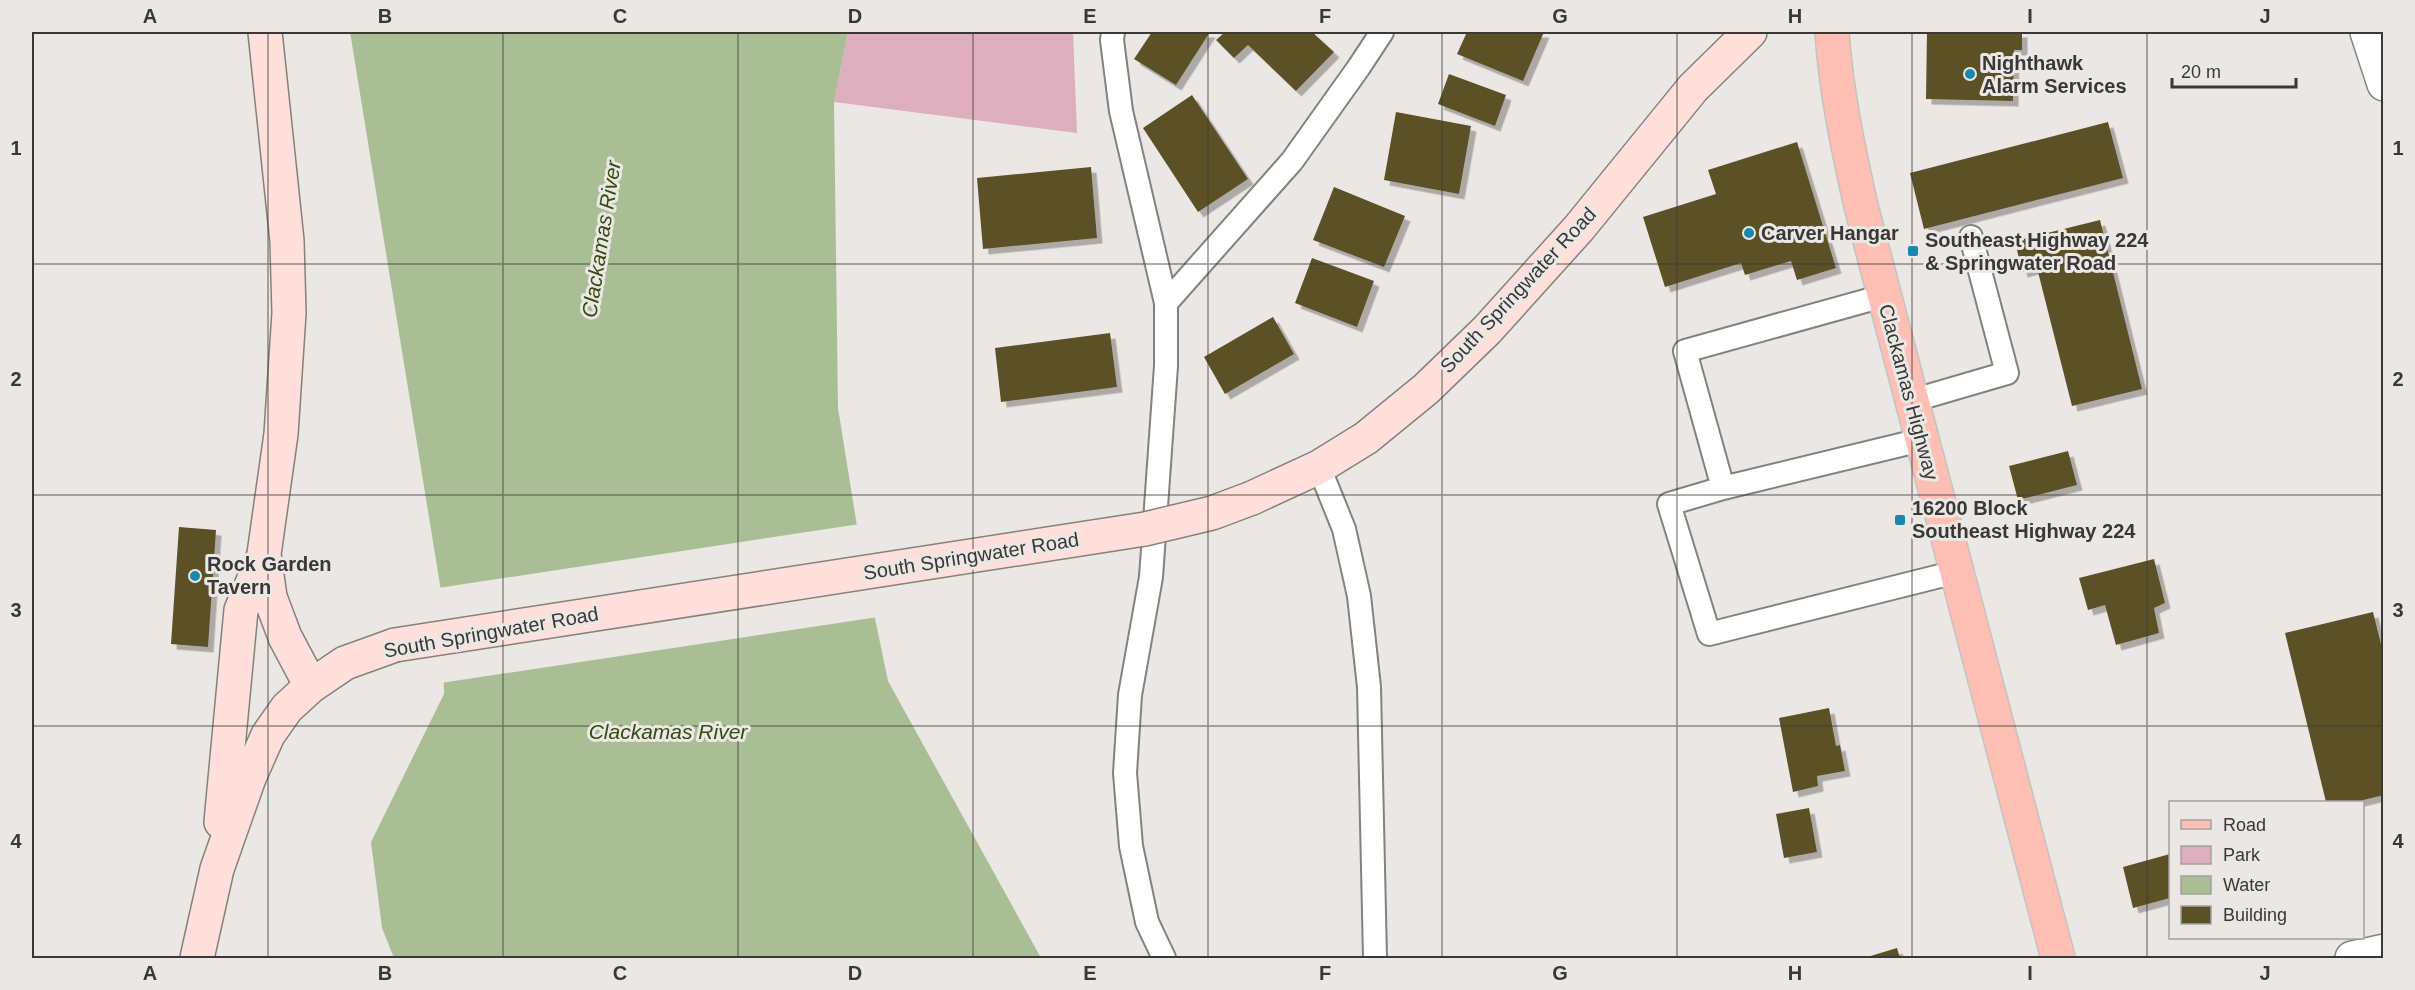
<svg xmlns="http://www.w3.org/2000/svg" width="2415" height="990" font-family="Helvetica,sans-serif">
  <defs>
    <filter id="shadow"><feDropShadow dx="5.5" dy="5.5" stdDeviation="0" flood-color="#0004"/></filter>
  </defs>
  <rect width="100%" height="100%" fill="#eae7e4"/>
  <path fill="#ddaebd" d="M 848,32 L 1073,32 L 1077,133 L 834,102 Z"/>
  <path fill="#aabe95" d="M 350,32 L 848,32 L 834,102 L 838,408 L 861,551 L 888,681 L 1041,958 L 394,958 L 382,928 L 371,842 L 444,694 L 442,597 Z"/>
  <path fill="#eae7e4" d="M 860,524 L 878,617 L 441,683 L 438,588 Z"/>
  <path fill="#5b5128" filter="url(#shadow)" d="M 1152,32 L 1210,32 L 1176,85 L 1134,59 Z
    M 1225,32 L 1312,32 L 1334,52 L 1296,91 L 1248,45 L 1234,58 L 1216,40 Z
    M 1467,32 L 1544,32 L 1523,81 L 1457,54 Z
    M 1927,32 L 2022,32 L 2022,50 L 2014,50 L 2013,101 L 1926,99 Z
    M 1449,74 L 1506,95 L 1495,126 L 1438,104 Z
    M 1192,95 L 1248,179 L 1198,212 L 1143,128 Z
    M 1396,112 L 1471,126 L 1459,194 L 1384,180 Z
    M 2108,122 L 2123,178 L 1924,229 L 1910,173 Z
    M 1797,142 L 1836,268 L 1797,280 L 1791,261 L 1745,275 L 1741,263 L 1665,287 L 1643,217 L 1716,194 L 1708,170 Z
    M 1091,167 L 1097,238 L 983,249 L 977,178 Z
    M 1334,187 L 1405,216 L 1384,267 L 1313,240 Z
    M 2100,220 L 2142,389 L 2072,406 L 2037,268 L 2022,272 L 2015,241 Z
    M 1312,258 L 1374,281 L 1357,327 L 1295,303 Z
    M 1273,317 L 1294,354 L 1225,394 L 1204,357 Z
    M 1110,333 L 1117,387 L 1001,402 L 995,348 Z
    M 2068,451 L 2077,485 L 2018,500 L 2009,466 Z
    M 179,527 L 216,530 L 208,647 L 171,644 Z
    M 2154,559 L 2165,603 L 2154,608 L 2159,633 L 2116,645 L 2105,605 L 2088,610 L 2079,578 Z
    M 2373,612 L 2384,656 L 2384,795 L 2355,802 L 2326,802 L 2285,633 Z
    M 1829,708 L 1836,746 L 1840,745 L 1845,771 L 1817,776 L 1818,786 L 1793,792 L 1779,718 Z
    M 1809,808 L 1817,852 L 1784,858 L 1776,814 Z
    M 2170,854 L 2170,898 L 2133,908 L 2123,867 Z
    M 1897,948 L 1900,958 L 1864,958 Z"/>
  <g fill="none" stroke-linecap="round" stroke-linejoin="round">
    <g stroke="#84817e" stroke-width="26">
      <path id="service" d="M 1113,32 L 1112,40 L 1121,111 L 1166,303 L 1166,366 L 1151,577 L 1130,695 L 1125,773 L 1131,846 L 1147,922 L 1164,958
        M 1166,303 L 1292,161 L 1359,67 L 1382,32
        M 1911,401 L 2007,373 L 1971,237
        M 1921,440 L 1723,488 L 1669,504 L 1709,634 L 1956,572
        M 1319,467 L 1344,529 L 1359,596 L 1369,687 L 1375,958
        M 1723,488 L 1685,351 L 1883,296"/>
    </g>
    <g stroke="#84817e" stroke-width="36">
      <path id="minor" d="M 2367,32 L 2384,84
        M 2352,958 L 2384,951"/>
    </g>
    <g stroke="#84817e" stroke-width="36">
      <path id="secondary" d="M 265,32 L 287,241 L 289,313 L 281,434 L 264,554 L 270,597 L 285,637 L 311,686
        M 1252,498 L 1319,467 L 1366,438 L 1426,389 L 1487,330 L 1579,228 L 1693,88 L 1750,32
        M 221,822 L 241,610 L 264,555
        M 197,958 L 217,869 L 249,778 L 268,735 L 287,708 L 311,686 L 345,663 L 395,645"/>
    </g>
    <g stroke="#c4c3c3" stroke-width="36">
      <path id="primary" d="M 1832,32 C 1836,91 1848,148 1861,206 L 2058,958"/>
    </g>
    <use href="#service" stroke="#fff" stroke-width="22"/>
    <use href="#minor" stroke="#fff" stroke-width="33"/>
    <use href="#secondary" stroke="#fedfda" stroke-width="33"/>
    <use href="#primary" stroke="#fdbeb4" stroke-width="33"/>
    <g stroke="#84817e" stroke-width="36" stroke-linecap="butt">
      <path id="secondary-bridge" d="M 395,645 L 1145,529 L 1212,513 L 1252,498"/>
    </g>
    <use href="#secondary-bridge" stroke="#fedfda" stroke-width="33"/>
  </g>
  <path fill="none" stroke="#3a3837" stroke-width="1.5" stroke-opacity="0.55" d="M 268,32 L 268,958M 503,32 L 503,958M 738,32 L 738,958M 973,32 L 973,958M 1208,32 L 1208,958M 1442,32 L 1442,958M 1677,32 L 1677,958M 1912,32 L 1912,958M 2147,32 L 2147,958M 32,264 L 2384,264M 32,495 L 2384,495M 32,726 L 2384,726"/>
  <g fill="#1888ae" stroke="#eae7e4" stroke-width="2">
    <circle cx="1970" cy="74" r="6"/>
    <circle cx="1749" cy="233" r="6"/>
    <rect x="1907" y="245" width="12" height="12" rx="3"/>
    <rect x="1894" y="514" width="12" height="12" rx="3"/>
    <circle cx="195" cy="576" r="6"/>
  </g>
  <g text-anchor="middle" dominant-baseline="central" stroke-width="6" stroke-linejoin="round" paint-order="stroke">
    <g font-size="20" font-weight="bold" fill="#3a3837" stroke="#eae7e4" text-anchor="start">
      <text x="1982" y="63">Nighthawk<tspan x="1982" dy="23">Alarm Services</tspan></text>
      <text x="1761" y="233">Carver Hangar</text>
      <text x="1925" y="240">Southeast Highway 224<tspan x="1925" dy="23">&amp; Springwater Road</tspan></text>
      <text x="1912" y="508">16200 Block<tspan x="1912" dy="23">Southeast Highway 224</tspan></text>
      <text x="207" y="564">Rock Garden<tspan x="207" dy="23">Tavern</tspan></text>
    </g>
    <g font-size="20" fill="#3a3837" stroke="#eae7e4">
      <text transform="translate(1518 290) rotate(-47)">South Springwater Road</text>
      <text transform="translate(1909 392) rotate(75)">Clackamas Highway</text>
      <text transform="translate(971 556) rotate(-9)">South Springwater Road</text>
      <text transform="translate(491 632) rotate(-10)">South Springwater Road</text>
    </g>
    <g font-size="21" font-style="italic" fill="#344c0f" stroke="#eae7e4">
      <text transform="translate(601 239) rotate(-81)">Clackamas River</text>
      <text x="668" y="731">Clackamas River</text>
    </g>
  </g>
  <rect width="2415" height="990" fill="none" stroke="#eae7e4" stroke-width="66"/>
  <rect x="2169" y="801" width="195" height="138" fill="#eae7e4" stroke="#a4a19f" stroke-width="1.5"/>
  <rect x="2181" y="820" width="30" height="9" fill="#fdbeb4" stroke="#a4a19f" stroke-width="1.5"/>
  <text x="2223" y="831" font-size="18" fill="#3a3837">Road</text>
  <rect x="2181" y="846" width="30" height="18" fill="#ddaebd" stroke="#a4a19f" stroke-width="1.5"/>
  <text x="2223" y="861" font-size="18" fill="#3a3837">Park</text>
  <rect x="2181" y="876" width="30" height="18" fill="#aabe95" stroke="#a4a19f" stroke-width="1.5"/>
  <text x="2223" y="891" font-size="18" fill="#3a3837">Water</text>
  <rect x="2181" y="906" width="30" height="18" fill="#5b5128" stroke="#a4a19f" stroke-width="1.5"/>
  <text x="2223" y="921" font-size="18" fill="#3a3837">Building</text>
  <path d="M2172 78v9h124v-9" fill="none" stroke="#3a3837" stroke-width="3"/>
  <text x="2181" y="78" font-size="18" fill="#3a3837" stroke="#eae7e4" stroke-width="4.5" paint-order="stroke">20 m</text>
  <rect x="33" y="33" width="2349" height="924" fill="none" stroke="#3a3837" stroke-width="2"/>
  <g font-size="20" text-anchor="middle" font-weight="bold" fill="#3a3837">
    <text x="150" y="23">A</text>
    <text x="385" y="23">B</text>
    <text x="620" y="23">C</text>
    <text x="855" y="23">D</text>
    <text x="1090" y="23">E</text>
    <text x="1325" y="23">F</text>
    <text x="1560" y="23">G</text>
    <text x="1795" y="23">H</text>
    <text x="2030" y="23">I</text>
    <text x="2265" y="23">J</text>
    <text x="16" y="155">1</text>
    <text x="2398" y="155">1</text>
    <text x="16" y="386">2</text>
    <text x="2398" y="386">2</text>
    <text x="16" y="617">3</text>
    <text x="2398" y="617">3</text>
    <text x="16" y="848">4</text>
    <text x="2398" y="848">4</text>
    <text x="150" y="980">A</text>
    <text x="385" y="980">B</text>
    <text x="620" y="980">C</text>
    <text x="855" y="980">D</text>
    <text x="1090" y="980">E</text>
    <text x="1325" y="980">F</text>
    <text x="1560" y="980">G</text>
    <text x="1795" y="980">H</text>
    <text x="2030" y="980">I</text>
    <text x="2265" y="980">J</text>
  </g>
</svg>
